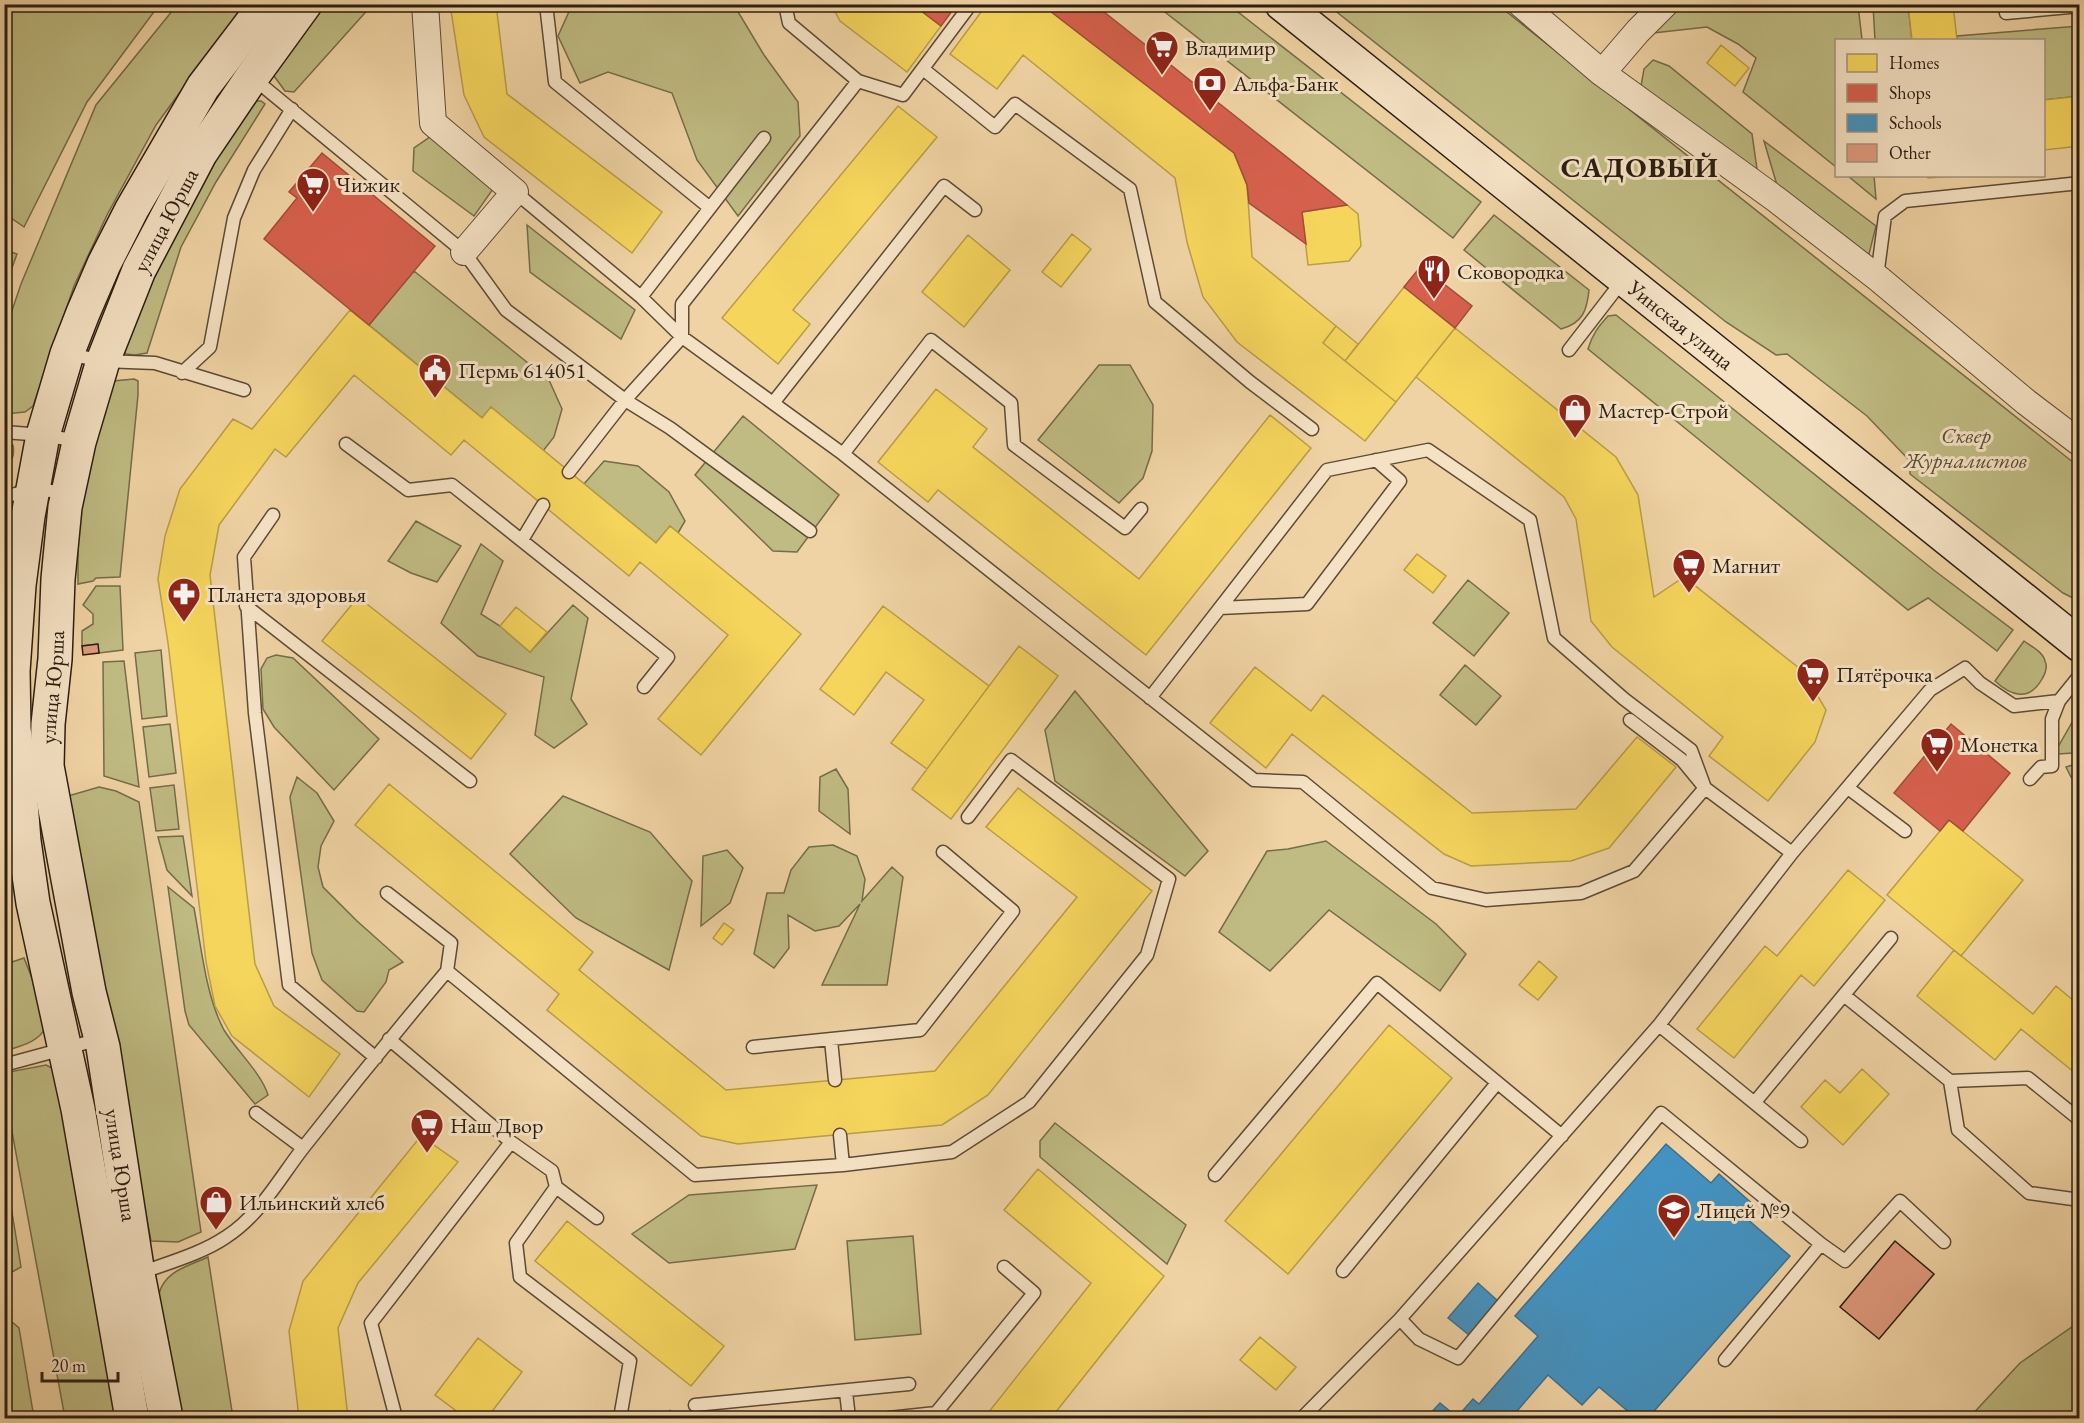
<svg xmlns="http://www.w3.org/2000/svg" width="2084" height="1423" font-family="'EB Garamond',serif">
  <rect width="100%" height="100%" fill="#f0d3a4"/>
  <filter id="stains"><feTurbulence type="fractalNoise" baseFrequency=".00333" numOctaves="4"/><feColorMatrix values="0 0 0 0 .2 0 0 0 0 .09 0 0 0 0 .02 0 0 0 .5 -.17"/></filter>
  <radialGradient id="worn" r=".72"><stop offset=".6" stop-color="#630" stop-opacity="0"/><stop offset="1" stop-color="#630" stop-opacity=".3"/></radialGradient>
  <path fill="#bfbb82" stroke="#746c4a" stroke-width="1.5" d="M 16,5 L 159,5 L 87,102 L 24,227 L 4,213 L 5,19 Z
    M 177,5 L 244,5 L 156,125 L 107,215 L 74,286 L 33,406 L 25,412 L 5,414 L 5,331 L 21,284 L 96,105 Z
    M 320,5 L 372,5 L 294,92 L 285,91 L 271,72 Z
    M 572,5 L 734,5 L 764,55 L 798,102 L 800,136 L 738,216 L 697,160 L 672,93 L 608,72 L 580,83 L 558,36 Z
    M 1156,5 L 1229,5 L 1481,202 L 1453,238 Z
    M 1328,5 L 1498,5 L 2079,467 L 2079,601 L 2063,593 L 1910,474 L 1910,461 L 1867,416 L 1787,354 L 1776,355 L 1726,322 Z
    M 1681,5 L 1858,5 L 1862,40 L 1836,40 L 1836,167 L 1743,92 L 1756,58 L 1738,44 L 1707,27 L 1653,33 Z
    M 1873,5 L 1908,5 L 1912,40 L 1875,40 Z
    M 2079,26 L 2079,96 L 2044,100 L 2044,40 L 1957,40 L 1957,36 Z
    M 1653,60 L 1669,66 L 1752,134 L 1758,176 L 1641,86 L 1644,69 Z
    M 252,101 L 261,101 L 265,104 L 216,182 L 181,247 L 147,353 L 135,355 L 126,354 L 121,349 L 156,256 Z
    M 430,137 L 493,189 L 474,216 L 413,171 L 414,148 Z
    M 1764,141 L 1876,226 L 1867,262 L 1779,192 Z
    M 1848,176 L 1874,176 L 1876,199 Z
    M 1494,215 L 1589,290 C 1587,310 1583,323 1561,329 L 1464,250 Z
    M 527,225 L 635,310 L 621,339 L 530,272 Z
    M 8,251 L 17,254 L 5,287 L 5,255 Z
    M 414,271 L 549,380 L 562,409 L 554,437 L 543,451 L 491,407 L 482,418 L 369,325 Z
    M 1616,315 L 1935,571 L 2013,630 L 1997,651 L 1928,598 L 1908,610 L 1588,349 C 1592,335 1598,327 1608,316 Z
    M 1099,365 L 1130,365 L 1153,405 L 1152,451 L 1143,478 L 1119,503 L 1038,440 Z
    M 134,379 L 138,381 L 138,395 L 120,577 L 96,578 L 93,581 L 78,584 L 78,517 L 89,455 L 113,381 Z
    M 743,416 L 839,495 L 797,552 L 773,551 L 695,475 Z
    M 5,443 L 13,445 C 15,456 12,460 5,468 Z
    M 604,461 L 638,466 L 669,492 L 685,521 L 678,533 L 670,526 L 656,543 L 584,484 Z
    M 416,521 L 461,546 L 437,582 L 411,573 L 388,561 Z
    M 481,544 L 503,561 L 481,614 L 500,626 L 530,652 L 573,605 L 588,618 L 571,699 L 587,724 L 554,748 L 535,735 L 544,677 L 478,656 L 441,623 Z
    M 1468,580 L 1509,613 L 1474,656 L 1433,623 Z
    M 96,586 L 120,586 L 123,650 L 99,653 L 97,644 L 82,646 L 82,631 L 93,624 L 93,614 L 83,605 Z
    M 2024,641 C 2031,646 2043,652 2045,661 C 2048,667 2045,674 2042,679 C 2029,702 2011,696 1995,681 Z
    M 161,650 L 167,716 L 142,719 L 135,653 Z
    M 276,655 L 293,658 L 379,739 L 334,790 L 274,727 L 263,709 L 261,669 L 267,658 Z
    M 124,661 L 139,787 L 104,776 L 103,662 Z
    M 1465,665 L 1501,696 L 1476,725 L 1440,695 Z
    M 1075,691 L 1208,851 L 1185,876 L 1055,781 L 1045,730 Z
    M 2078,712 L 2079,712 L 2079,750 L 2073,753 L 2058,754 L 2058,747 Z
    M 170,724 L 176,773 L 149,777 L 143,727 Z
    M 2079,763 L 2080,763 L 2079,784 L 2071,777 L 2066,767 Z
    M 836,769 L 848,789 L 850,834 L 819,811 L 820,777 Z
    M 297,777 L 317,793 L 334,821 L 321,846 L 318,867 L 323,887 L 357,921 L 403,962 L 389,970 L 386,982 L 364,1012 L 357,1011 L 322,980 L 312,953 L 290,797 Z
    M 174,785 L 179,829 L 156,831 L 150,788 Z
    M 99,787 L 116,791 L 139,802 L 201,1232 L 178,1242 L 151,1241 L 68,796 Z
    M 563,796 L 650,832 L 692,881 L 669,970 L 576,918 L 510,854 Z
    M 183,836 L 192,896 L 167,870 L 158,837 Z
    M 1326,841 L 1436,924 L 1466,954 L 1440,991 L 1329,910 L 1270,971 L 1219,932 L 1267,851 L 1288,849 Z
    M 833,845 L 857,856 L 865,879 L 862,901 L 892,867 L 903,877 L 887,985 L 822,985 L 860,904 L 839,926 L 815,931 L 788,915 L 789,948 L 774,968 L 754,954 L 767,893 L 784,893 L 791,870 L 809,847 Z
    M 727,850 L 743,868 L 730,903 L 701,926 L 703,856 Z
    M 168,887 L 194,908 C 201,945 206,997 224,1030 C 236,1050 262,1074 268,1095 L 255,1104 L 189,1025 L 185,1011 Z
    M 5,913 L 12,962 L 24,958 L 35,986 L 46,1027 C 38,1043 20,1046 5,1051 Z
    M 46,1065 L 56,1070 L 117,1418 L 65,1418 L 5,1094 L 4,1073 Z
    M 1055,1123 L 1186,1225 L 1167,1264 L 1040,1157 L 1040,1141 Z
    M 4,1164 L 21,1267 L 5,1276 L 4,1276 Z
    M 817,1185 L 795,1249 L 669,1263 L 632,1234 L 689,1195 Z
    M 913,1236 L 921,1334 L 855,1340 L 847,1241 Z
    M 208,1257 L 233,1418 L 177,1418 L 159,1294 C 164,1271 189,1266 208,1257 Z
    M 5,1316 L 19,1328 L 34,1418 L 5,1418 Z
    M 2079,1322 L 2079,1418 L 1969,1418 L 2020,1363 Z"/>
  <path fill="#f6d55c" stroke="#b99e46" stroke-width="1.5" d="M 4,4 L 16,4 L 4,19 Z
    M 450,4 L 496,4 L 507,94 L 662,212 L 632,253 L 484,137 L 464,95 Z
    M 831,4 L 912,4 L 941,26 L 907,72 L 840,21 Z
    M 987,4 L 1041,4 L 1234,153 L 1247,185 L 1252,257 L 1336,326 L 1323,343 L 1396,402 L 1365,441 L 1237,342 L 1203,297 L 1187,242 L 1175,178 L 1023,55 L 997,89 L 950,54 Z
    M 1908,4 L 1953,4 L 1957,40 L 1912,40 Z
    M 1721,45 L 1749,68 L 1735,86 L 1707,63 Z
    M 2080,96 L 2080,146 L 2044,150 L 2044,100 Z
    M 898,106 L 937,137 L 793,310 L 810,324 L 778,364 L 722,318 Z
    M 1927,176 L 1956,176 L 1928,178 Z
    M 1347,205 L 1358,214 L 1361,246 L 1349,261 L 1308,265 L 1302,212 Z
    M 1072,234 L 1091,249 L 1061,287 L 1042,272 Z
    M 968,235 L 1010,270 L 964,327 L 922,292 Z
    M 1404,287 L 1455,328 L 1396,402 L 1345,361 Z
    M 350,310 L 482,418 L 491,407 L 656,543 L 670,526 L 801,634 L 701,755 L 658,719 L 728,635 L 640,562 L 629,576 L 464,440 L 451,455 L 354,375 L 286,457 L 275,449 L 219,525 L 210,575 L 255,964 L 274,1006 L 340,1054 L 309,1097 L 232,1036 L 215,1006 L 206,962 L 168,643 L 158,579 L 165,536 L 180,489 L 233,419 L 252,429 Z
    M 1336,326 L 1358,344 L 1345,361 L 1323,343 Z
    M 1455,328 L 1616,457 L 1638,495 L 1654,597 L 1684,577 L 1804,672 L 1826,710 L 1815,742 L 1768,801 L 1709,756 L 1723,737 L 1612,647 L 1591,621 L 1576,519 L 1564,497 L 1416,377 Z
    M 936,389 L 987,429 L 973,447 L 1139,579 L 1270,415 L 1311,448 L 1146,655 L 938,490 L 928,502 L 878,462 Z
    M 1417,554 L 1446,576 L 1433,593 L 1404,570 Z
    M 358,597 L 506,714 L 471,759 L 322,641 Z
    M 883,606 L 989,686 L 927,769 L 891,743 L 924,700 L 886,672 L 854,715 L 820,689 Z
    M 516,607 L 547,632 L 530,652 L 500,626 Z
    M 1019,646 L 1058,676 L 951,819 L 912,789 Z
    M 1255,667 L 1311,711 L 1323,695 L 1472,813 L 1576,809 L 1637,737 L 1676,767 L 1609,848 L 1571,861 L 1471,866 L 1444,854 L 1292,734 L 1266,768 L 1210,723 Z
    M 389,784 L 593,952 L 579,970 L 726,1090 L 935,1071 L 1077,897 L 986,827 L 1018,788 L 1152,891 L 988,1095 L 942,1125 L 738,1144 L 701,1136 L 547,1010 L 559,994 L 355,825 Z
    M 1949,820 L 2023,880 L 1961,956 L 1887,895 Z
    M 1848,870 L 1885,900 L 1814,986 L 1801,975 L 1734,1058 L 1697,1029 L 1765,946 L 1777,956 Z
    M 724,923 L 734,930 L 722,945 L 713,938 Z
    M 1954,950 L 2033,1014 L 2056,986 L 2080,1006 L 2080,1077 L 2021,1029 L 1995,1060 L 1917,996 Z
    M 1539,961 L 1557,977 L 1538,1000 L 1519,985 Z
    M 1389,1025 L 1452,1078 L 1288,1274 L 1225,1221 Z
    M 1862,1069 L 1889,1094 L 1843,1145 L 1801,1107 L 1825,1080 L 1840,1093 Z
    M 421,1136 L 458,1162 L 358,1283 L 338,1328 L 348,1418 L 299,1418 L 289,1331 L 303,1281 Z
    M 1038,1169 L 1164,1276 L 1051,1418 L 984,1418 L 1091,1283 L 1004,1210 Z
    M 567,1221 L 724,1346 L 691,1386 L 535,1261 Z
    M 1260,1337 L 1296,1367 L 1276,1390 L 1240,1360 Z
    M 478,1338 L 522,1372 L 487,1418 L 466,1418 L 435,1395 Z
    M 670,1410 L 680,1418 L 664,1418 Z
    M 554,1411 L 562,1418 L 548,1418 Z"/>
  <path fill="#d6604d" stroke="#a24c3b" stroke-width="1.5" d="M 912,4 L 952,4 L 955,7 L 941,26 Z
    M 1041,4 L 1094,4 L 1347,205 L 1302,212 L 1306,244 L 1249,203 L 1247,185 L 1234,153 Z
    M 322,153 L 435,246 L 369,325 L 264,239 L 297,198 L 289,192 Z
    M 1421,266 L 1472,306 L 1455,328 L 1404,287 Z
    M 1951,724 L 2010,773 L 1963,831 L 1949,820 L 1940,831 L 1894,793 Z"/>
  <path fill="#4393c3" stroke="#3c708e" stroke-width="1.5" d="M 1666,1144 L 1711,1183 L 1719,1174 L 1756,1207 L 1746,1218 L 1790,1256 L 1648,1418 L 1636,1418 L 1599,1387 L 1582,1405 L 1548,1375 L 1511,1418 L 1426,1418 L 1440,1403 L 1457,1417 L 1473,1399 L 1479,1404 L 1538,1336 L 1515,1316 Z
    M 1478,1283 L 1498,1301 L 1469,1335 L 1448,1318 Z"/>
  <path fill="#e09a7e" stroke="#2a1e12" stroke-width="1.5" d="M 98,644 L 99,653 L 83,655 L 82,646 Z
    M 1895,1241 L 1934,1274 L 1879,1339 L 1840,1307 Z"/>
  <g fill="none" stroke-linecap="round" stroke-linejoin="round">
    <g stroke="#5c4b36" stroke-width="15">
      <path id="lane" d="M 546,4 L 555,82 L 710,208
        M 785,4 L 789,23 L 858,81
        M 2005,4 L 2006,13 L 2080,6
        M 923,69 L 995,127 L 1015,104 L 1130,189 L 1155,302 L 1250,382 L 1312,429
        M 253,78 L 464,252 L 506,310 L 625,400 L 670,428 L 810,531
        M 515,192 L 641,297 L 682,337 L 843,454 L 1254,780 L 1303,782 L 1432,888 L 1486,900 L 1581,893 L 1634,871 L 1705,788
        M 1877,277 L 1885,216 L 1905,201 L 2080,183
        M 641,297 L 764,138
        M 1569,350 L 1623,280
        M 68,354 L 103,361 L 155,363 L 244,390
        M 182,373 L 210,347 L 234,218 L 254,170 L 292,109
        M 773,403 L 944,186 L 975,210
        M 4,432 L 43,435 L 78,441
        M 346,444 L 408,490 L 452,485 L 668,657 L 644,687
        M 843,454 L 931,340 L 1011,403 L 1014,445 L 1125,528 L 1141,509
        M 569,472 L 625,400 L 682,337 L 682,304 L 858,81 L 903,95 L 971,4
        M 4,497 L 34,489 L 68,493
        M 273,515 L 244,557 L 255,713 L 289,985 L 376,1058
        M 522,540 L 543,505
        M 246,606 L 470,781
        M 1220,608 L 1307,604 L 1400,481 L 1376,460
        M 1150,698 L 1327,470 L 1428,450 L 1530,520 L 1554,638 L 1624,699 L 1691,750 L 1705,788
        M 1630,720 L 1682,760 L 1705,788 L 1792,853
        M 2030,779 L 2041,767 L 2052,766 L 2052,719 L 2059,701
        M 1848,788 L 1905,831
        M 387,893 L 451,943 L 447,971 L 695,1175 L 843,1165 L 952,1152 L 1029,1102 L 1147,955 L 1169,879 L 1011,760 L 968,817
        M 1845,996 L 1950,1081 L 1958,1130 L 2029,1193 L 2080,1200
        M 1659,1025 L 1801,1141
        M 389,1039 L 511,1142 L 552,1171 L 556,1187 L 597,1218
        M 831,1040 L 835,1080
        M 753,1047 L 920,1030 L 1013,911 L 943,852
        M 4,1065 L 100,1039
        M 1950,1081 L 2028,1078 L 2080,1120
        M 1755,1102 L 1891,938
        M 256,1113 L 303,1148
        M 840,1135 L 843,1165
        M 1215,1175 L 1377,983 L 1562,1136
        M 556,1187 L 516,1243 L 520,1277 L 630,1361 L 620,1418
        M 1343,1271 L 1497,1083
        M 138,1274 C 167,1263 201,1254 226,1237 C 260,1215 279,1179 303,1148 C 350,1088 398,1029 447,971
        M 1400,1319 L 1419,1339 L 1458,1358 L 1661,1113 L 1821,1244 L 1845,1261 L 1900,1201 L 1944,1242
        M 1725,1360 L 1821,1244
        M 846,1392 L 849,1418
        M 695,1405 L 909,1384
        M 396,1418 L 371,1323 L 511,1142
        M 889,1418 L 936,1413 L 1034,1293 L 1004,1267
        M 1302,1418 L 1400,1319 L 1659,1025 L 1792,853 L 1930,690 L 1965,668 L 1980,683 L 2014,706 L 2059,701 L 2080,675"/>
    </g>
    <g stroke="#5c4b36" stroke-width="28">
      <path id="street" d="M 425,4 L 433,123 L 515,192 L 464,252
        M 1521,4 L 1602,73 L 1777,200 L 1879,279 L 2026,402 L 2080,443
        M 1602,73 L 1638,31 L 1665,4"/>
    </g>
    <g stroke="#2a1e12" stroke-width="36">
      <g id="secondary">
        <path id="s1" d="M 1282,4 L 2080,645"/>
        <path d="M 132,1418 L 78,1109 L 33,903 L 24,841 L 18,763 L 14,729 L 13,671 L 19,585 L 28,516 L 43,435 L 67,354 L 83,313 L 104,264 L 132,209 L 203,87 L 266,4"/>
        <path id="s2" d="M 166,1418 L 138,1274 L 103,1047 L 89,992 L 47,766 L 48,724 L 55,659 L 58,579 L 65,507 L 79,442 L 103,361 L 139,270 L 200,154 L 252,77 L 305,4"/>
      </g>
    </g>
    <use href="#lane" stroke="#f5e2c4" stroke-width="12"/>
    <use href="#street" stroke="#f5e2c4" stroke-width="26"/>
    <use href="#secondary" stroke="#f5e2c4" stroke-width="33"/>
  </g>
  <defs>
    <g id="supermarket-pin" transform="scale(1.725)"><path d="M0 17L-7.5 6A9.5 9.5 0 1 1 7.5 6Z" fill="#8f2418" stroke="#f5e2c4"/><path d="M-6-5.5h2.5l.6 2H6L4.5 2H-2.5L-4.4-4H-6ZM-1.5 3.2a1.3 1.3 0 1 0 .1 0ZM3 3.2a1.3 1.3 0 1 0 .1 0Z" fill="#fff"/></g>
    <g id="bank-pin" transform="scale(1.725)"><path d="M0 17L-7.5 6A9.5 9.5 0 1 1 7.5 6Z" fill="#8f2418" stroke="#f5e2c4"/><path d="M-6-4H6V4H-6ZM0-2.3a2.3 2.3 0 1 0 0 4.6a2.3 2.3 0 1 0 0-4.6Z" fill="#fff"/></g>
    <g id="restaurant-pin" transform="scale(1.725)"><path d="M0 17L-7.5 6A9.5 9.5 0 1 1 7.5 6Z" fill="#8f2418" stroke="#f5e2c4"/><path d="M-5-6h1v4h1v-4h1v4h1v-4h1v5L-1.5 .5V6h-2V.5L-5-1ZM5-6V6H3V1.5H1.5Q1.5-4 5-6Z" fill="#fff"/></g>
    <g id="civic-pin" transform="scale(1.725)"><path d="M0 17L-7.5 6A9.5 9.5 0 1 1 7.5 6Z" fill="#8f2418" stroke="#f5e2c4"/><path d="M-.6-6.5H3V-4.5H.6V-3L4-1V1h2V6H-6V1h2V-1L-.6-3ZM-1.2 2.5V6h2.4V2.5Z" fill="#fff"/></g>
    <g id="shop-pin" transform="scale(1.725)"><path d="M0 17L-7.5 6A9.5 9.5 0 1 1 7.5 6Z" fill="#8f2418" stroke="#f5e2c4"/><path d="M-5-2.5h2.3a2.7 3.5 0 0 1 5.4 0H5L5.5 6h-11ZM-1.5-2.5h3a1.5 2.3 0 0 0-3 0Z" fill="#fff"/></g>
    <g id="pharmacy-pin" transform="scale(1.725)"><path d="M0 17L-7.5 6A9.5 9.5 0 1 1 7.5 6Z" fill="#8f2418" stroke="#f5e2c4"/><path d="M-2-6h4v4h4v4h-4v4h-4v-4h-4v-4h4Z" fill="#fff"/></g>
    <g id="school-pin" transform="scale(1.725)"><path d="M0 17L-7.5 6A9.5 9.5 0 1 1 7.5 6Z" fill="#8f2418" stroke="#f5e2c4"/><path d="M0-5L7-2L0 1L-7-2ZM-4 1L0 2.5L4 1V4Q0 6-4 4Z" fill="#fff"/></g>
  </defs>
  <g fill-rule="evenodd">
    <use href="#supermarket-pin" x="1162" y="47"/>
    <use href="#bank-pin" x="1210" y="83"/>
    <use href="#supermarket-pin" x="313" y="184"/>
    <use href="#restaurant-pin" x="1434" y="271"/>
    <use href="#civic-pin" x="435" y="370"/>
    <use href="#shop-pin" x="1575" y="410"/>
    <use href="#supermarket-pin" x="1689" y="565"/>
    <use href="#pharmacy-pin" x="184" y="594"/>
    <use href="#supermarket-pin" x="1813" y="674"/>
    <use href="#supermarket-pin" x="1937" y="744"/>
    <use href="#supermarket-pin" x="427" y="1125"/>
    <use href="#shop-pin" x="216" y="1202"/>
    <use href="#school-pin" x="1674" y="1210"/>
  </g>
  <g text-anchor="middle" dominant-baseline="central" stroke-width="6" stroke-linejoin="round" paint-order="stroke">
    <g font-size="22" fill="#2a1e12" stroke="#f5e2c4" text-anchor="start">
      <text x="1185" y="47">Владимир</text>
      <text x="1233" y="83">Альфа-Банк</text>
      <text x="336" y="184">Чижик</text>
      <text x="1457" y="271">Сковородка</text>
      <text x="458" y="370">Пермь 614051</text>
      <text x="1598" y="410">Мастер-Строй</text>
      <text x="1712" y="565">Магнит</text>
      <text x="207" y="594">Планета здоровья</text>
      <text x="1836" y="674">Пятёрочка</text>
      <text x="1960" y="744">Монетка</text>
      <text x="450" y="1125">Наш Двор</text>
      <text x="239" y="1202">Ильинский хлеб</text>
      <text x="1697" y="1210">Лицей №9</text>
    </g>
    <g font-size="22" fill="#2a1e12" stroke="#f5e2c4">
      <text stroke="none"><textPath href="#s2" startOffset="1228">улица Юрша</textPath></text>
      <text stroke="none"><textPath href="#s1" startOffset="512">Уинская улица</textPath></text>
      <text stroke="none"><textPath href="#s2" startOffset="742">улица Юрша</textPath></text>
      <text transform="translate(121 1165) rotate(81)">улица Юрша</text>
    </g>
    <g font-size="22" font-style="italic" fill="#574d34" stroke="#f5e2c4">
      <text x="1966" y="435">Сквер<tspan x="1966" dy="25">Журналистов</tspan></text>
    </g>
    <g font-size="28" font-weight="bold" letter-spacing="1.5" fill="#2a1e12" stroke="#f5e2c4">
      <text x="1640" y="167">САДОВЫЙ</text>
    </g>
  </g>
  <rect width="2084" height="1423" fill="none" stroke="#f0d3a4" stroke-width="24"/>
  <rect x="6" y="6" width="2072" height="1411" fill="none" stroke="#2a1e12" stroke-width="3"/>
  <rect x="12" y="12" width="2060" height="1399" fill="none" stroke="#2a1e12" stroke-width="1.5"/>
  <rect x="1835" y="39" width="210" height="138" fill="#f5e2c4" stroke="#a4947d" stroke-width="1.5"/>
  <rect x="1847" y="54" width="30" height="18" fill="#f6d55c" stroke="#a4947d" stroke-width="1.5"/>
  <text x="1889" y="69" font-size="18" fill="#2a1e12">Homes</text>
  <rect x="1847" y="84" width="30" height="18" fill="#d6604d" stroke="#a4947d" stroke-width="1.5"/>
  <text x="1889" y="99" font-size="18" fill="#2a1e12">Shops</text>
  <rect x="1847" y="114" width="30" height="18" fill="#4393c3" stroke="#a4947d" stroke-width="1.5"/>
  <text x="1889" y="129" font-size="18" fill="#2a1e12">Schools</text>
  <rect x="1847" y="144" width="30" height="18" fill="#e09a7e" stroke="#a4947d" stroke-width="1.5"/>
  <text x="1889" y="159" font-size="18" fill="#2a1e12">Other</text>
  <path d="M42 1372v9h76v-9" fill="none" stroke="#2a1e12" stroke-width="3"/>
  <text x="51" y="1372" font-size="18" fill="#2a1e12" stroke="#f5e2c4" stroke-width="4.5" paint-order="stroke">20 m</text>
  <rect width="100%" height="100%" filter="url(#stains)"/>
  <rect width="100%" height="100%" fill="url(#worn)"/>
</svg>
